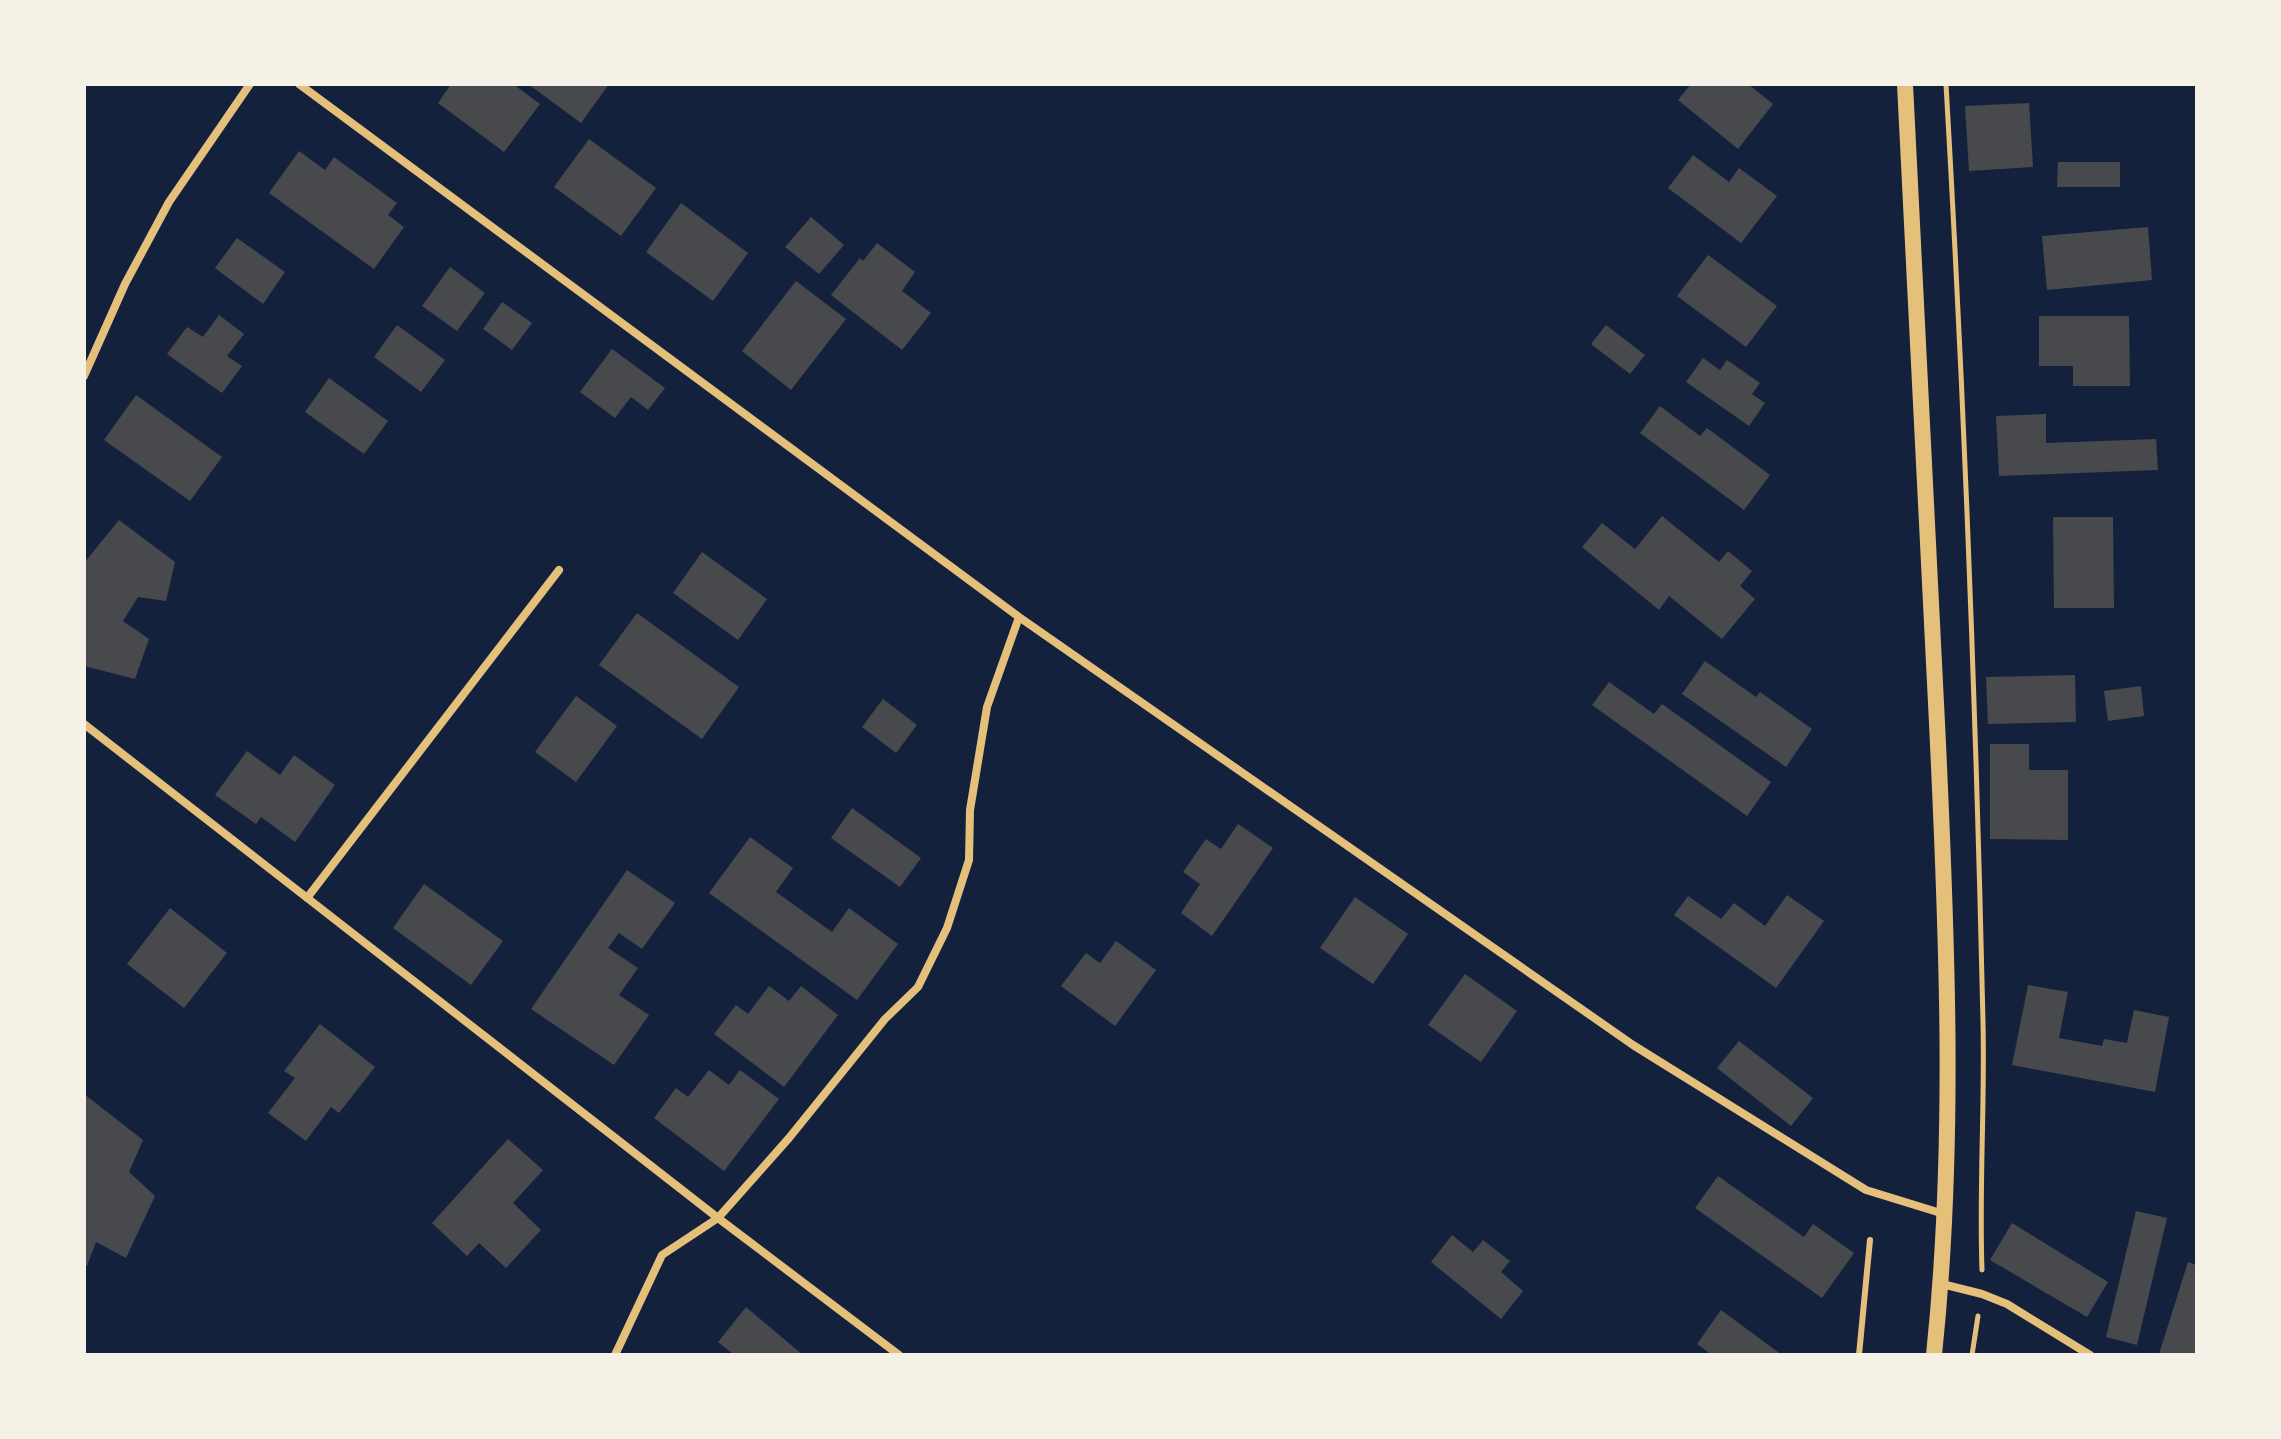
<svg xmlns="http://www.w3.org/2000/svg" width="2281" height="1439" font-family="'Roboto Condensed',sans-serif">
  <rect width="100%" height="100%" fill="#14213d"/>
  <path fill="#48494c" d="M 451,84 L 513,84 L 540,104 L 504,152 L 438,103 Z
    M 528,84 L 609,84 L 581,123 Z
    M 1691,84 L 1748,84 L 1773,104 L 1738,149 L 1678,100 Z
    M 2029,103 L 2033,167 L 1969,171 L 1965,106 Z
    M 589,139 L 656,188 L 621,236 L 554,187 Z
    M 299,151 L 325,170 L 334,157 L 397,203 L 388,215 L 404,227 L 374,269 L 269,193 Z
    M 1693,155 L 1729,182 L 1739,168 L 1777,196 L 1741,243 L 1668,188 Z
    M 2058,162 L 2120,162 L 2120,187 L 2057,187 Z
    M 681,203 L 748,253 L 713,301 L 646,252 Z
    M 811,217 L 844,245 L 819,274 L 785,247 Z
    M 2148,227 L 2152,280 L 2047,290 L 2042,236 Z
    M 237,238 L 285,272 L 263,304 L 215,268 Z
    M 877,243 L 915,272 L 902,291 L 931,313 L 902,350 L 831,295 L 860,258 L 863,261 Z
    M 1708,255 L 1777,306 L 1746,347 L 1677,296 Z
    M 450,267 L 485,293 L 457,331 L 422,306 Z
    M 796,281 L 846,319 L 791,390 L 742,351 Z
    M 502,302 L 532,323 L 512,350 L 483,329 Z
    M 219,315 L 244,334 L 227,356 L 242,366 L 222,393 L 167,354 L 187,327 L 203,337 Z
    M 2039,316 L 2129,316 L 2130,386 L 2073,386 L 2073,366 L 2039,366 Z
    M 397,325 L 445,360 L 421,392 L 374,357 Z
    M 1606,325 L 1645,355 L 1630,374 L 1591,344 Z
    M 612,349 L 665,388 L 648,410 L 631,397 L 615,418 L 580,392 Z
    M 1703,358 L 1720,370 L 1727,360 L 1760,383 L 1752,394 L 1765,403 L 1749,426 L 1686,382 Z
    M 329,378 L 388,421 L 364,454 L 305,412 Z
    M 136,395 L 222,457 L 190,501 L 104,440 Z
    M 1660,406 L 1700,436 L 1707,428 L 1770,475 L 1744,510 L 1640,433 Z
    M 2046,414 L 2046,443 L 2156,439 L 2158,470 L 1999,476 L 1996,416 Z
    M 1662,516 L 1719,562 L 1728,551 L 1752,571 L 1740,586 L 1755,599 L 1722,639 L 1669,596 L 1659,610 L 1582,547 L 1602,523 L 1635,549 Z
    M 2053,517 L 2113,517 L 2114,608 L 2054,608 Z
    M 119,520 L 175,562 L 166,601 L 138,597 L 123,621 L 149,639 L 135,679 L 84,666 L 84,563 Z
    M 702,552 L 767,599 L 738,640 L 673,593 Z
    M 637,613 L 739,687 L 702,739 L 599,665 Z
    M 1705,661 L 1756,697 L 1760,692 L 1812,729 L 1786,767 L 1682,694 Z
    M 2075,675 L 2076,722 L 1988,724 L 1986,677 Z
    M 1609,682 L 1654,714 L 1662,704 L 1771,782 L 1747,816 L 1592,705 Z
    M 2141,686 L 2144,716 L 2108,721 L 2104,691 Z
    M 576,696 L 617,726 L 576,782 L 535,752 Z
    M 883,699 L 917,725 L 896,753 L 862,727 Z
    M 1990,744 L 2029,744 L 2029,770 L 2068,770 L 2068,840 L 1990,839 Z
    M 247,751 L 280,775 L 294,755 L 335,785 L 295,842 L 261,817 L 256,824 L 215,795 Z
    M 852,808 L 921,858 L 900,887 L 831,838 Z
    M 1238,824 L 1273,848 L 1212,936 L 1181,913 L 1200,884 L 1183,872 L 1206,839 L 1221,849 Z
    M 750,837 L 793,868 L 776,892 L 832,932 L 849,908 L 898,944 L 857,1000 L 709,893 Z
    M 627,870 L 675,903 L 642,949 L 619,933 L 608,948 L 638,968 L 619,995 L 649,1015 L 614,1065 L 531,1009 Z
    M 424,884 L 503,941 L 471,985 L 393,928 Z
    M 1787,895 L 1824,921 L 1776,988 L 1674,915 L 1688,896 L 1721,919 L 1734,903 L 1765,926 Z
    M 1355,897 L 1408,934 L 1373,984 L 1320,948 Z
    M 170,908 L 227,953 L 184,1008 L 127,964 Z
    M 1116,941 L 1156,970 L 1115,1026 L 1061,986 L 1086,953 L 1100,963 Z
    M 1465,974 L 1517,1011 L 1481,1062 L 1428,1025 Z
    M 2028,985 L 2068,992 L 2059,1038 L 2102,1046 L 2104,1039 L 2127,1043 L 2134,1010 L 2169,1017 L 2155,1092 L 2012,1065 Z
    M 769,986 L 789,1001 L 801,986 L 838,1015 L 784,1087 L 714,1034 L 736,1005 L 748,1014 Z
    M 320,1024 L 375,1067 L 339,1113 L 331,1107 L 306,1141 L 268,1113 L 295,1078 L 284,1071 Z
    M 1739,1041 L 1813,1098 L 1791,1126 L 1717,1068 Z
    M 709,1070 L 729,1085 L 740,1070 L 779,1099 L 724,1171 L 654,1118 L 676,1088 L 688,1097 Z
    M 84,1094 L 143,1140 L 129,1172 L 155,1196 L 126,1258 L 96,1242 L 87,1266 L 84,1265 Z
    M 508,1139 L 543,1170 L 513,1203 L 541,1230 L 506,1268 L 479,1243 L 467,1256 L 432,1223 Z
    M 1718,1176 L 1804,1237 L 1813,1224 L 1854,1253 L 1822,1298 L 1695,1208 Z
    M 2136,1211 L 2167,1218 L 2137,1345 L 2106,1337 Z
    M 2012,1223 L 2108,1282 L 2087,1317 L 1990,1260 Z
    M 1452,1235 L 1473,1252 L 1483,1240 L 1510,1261 L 1501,1272 L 1523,1291 L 1501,1319 L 1431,1262 Z
    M 2188,1262 L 2197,1265 L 2197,1355 L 2162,1355 L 2159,1354 Z
    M 746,1307 L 803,1355 L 734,1355 L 718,1342 Z
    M 1721,1310 L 1782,1355 L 1712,1355 L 1697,1344 Z"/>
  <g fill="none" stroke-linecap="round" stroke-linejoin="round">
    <path stroke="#e5c07b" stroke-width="5" d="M 1946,84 C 1964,396 1976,709 1983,1022 C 1985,1105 1979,1187 1982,1270
      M 1972,1355 L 1978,1316"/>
    <path stroke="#e5c07b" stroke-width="6" d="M 1859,1355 L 1870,1240"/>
    <path stroke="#e5c07b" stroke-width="8" d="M 299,84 L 1019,617 L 1633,1045 L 1866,1190 L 1944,1214
      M 84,376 L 125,284 L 169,202 L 250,84
      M 84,724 L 718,1218 L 899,1355
      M 307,898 L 559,570
      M 1942,1284 L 1982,1294 L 2007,1304 L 2090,1355
      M 615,1355 L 662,1255 L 718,1218 L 789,1138 L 885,1019 L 918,987 L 947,928 L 969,860 L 970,810 L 987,707 L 1019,617"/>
    <path stroke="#e5c07b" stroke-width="16" d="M 1905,84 C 1916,297 1927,510 1937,723 C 1947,933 1956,1145 1934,1355"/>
  </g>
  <rect width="2281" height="1439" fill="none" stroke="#f6f1e7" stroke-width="172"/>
</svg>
